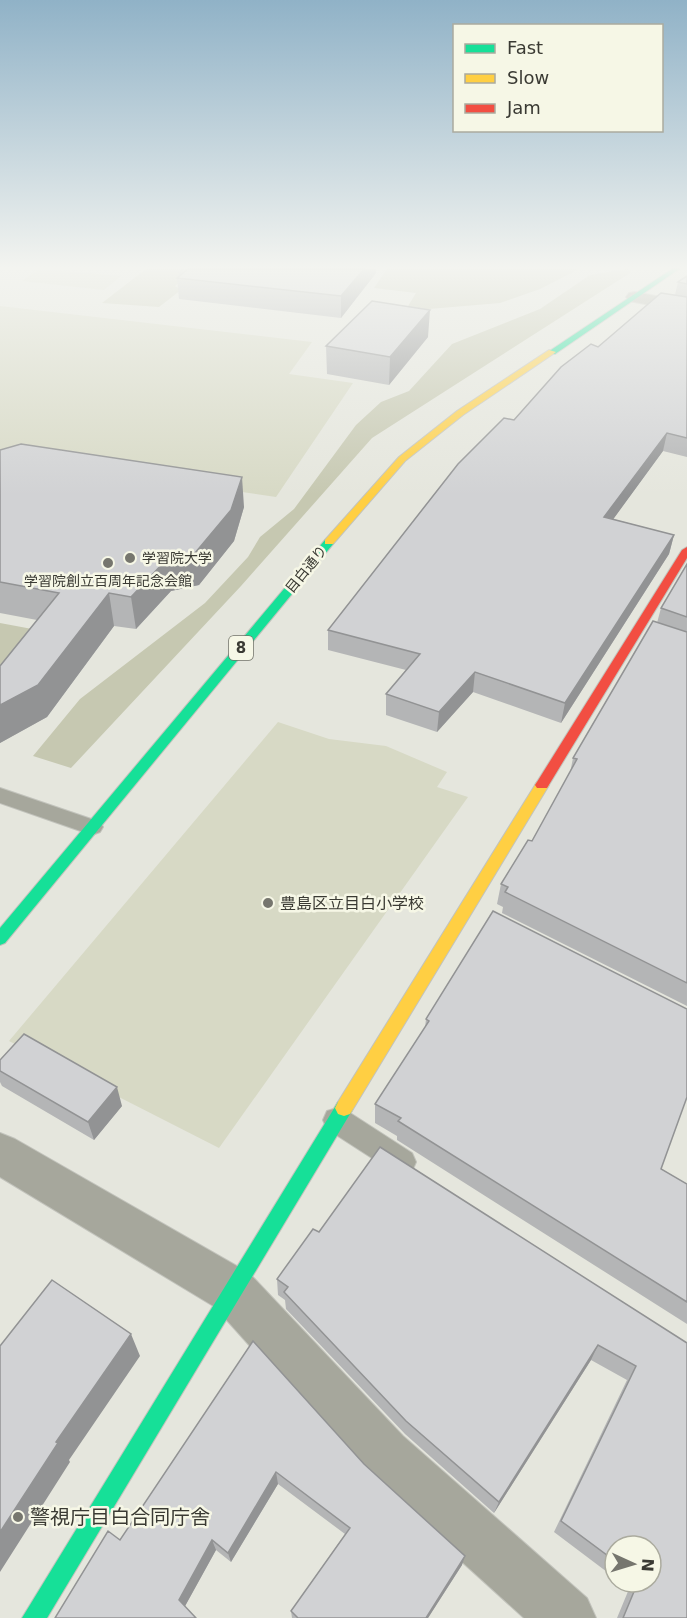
<svg xmlns="http://www.w3.org/2000/svg" width="687" height="1618" font-family="'DejaVu Sans','Noto Sans JP',sans-serif">
  <rect width="100%" height="100%" fill="#e5e6dd"/>
  <path fill="#d7d9c5" d="M 39,269 L 121,276 L 104,290 L 22,281 Z
    M 0,306 L 312,342 L 289,374 L 353,383 L 276,497 L 0,457 Z
    M 278,722 L 329,739 L 386,746 L 447,772 L 437,787 L 468,797 L 219,1148 L 9,1041 Z"/>
  <path fill="#c6c8b1" d="M 146,269 L 193,269 L 175,286 L 181,290 L 159,307 L 102,303 Z
    M 387,269 L 579,269 L 540,289 L 500,303 L 405,311 L 416,293 L 374,288 Z
    M 626,269 L 631,270 L 630,273 L 372,438 L 241,586 L 71,768 L 33,756 L 80,699 L 205,603 L 248,557 L 260,537 L 294,509 L 356,425 L 381,402 L 409,391 L 452,344 L 540,309 L 590,275 Z
    M 0,623 L 75,637 L 0,678 Z"/>
  <g fill="none" stroke-linecap="round" stroke-linejoin="round">
    <g stroke="#c2c3bc" stroke-width="2">
      <path id="lane" d="M 0,788 L 100,822 L 103,827 L 100,832 L 92,835 L 0,803 Z
        M 337,1108 L 347,1111 L 412,1153 L 416,1162 L 412,1171 L 402,1175 L 392,1171 L 327,1129 L 323,1120 L 327,1111 Z"/>
    </g>
    <g stroke="#c2c3bc" stroke-width="2">
      <path id="street" d="M 635,292 L 687,302 L 687,312 L 629,301 L 626,297 L 629,293 Z
        M 0,1133 L 15,1139 L 249,1273 L 403,1436 L 587,1598 L 596,1618 L 524,1618 L 365,1474 L 215,1307 L 0,1177 Z"/>
    </g>
    <g stroke="#c2c3bc" stroke-width="2">
      <path id="fast" d="M 672,269 L 679,269 L 555,354 L 548,352 Z
        M 329,539 L 334,542 L 333,544 L 5,943 L 0,945 L 0,928 L 325,540 Z
        M 344,1100 L 350,1102 L 353,1108 L 350,1114 L 47,1618 L 22,1618 L 338,1102 Z"/>
    </g>
    <g stroke="#c2c3bc" stroke-width="2">
      <path id="slow" d="M 549,350 L 556,352 L 463,415 L 405,461 L 333,544 L 325,544 L 325,540 L 399,457 L 457,411 Z
        M 542,780 L 549,785 L 350,1114 L 344,1116 L 338,1114 L 335,1108 L 338,1102 L 537,782 Z"/>
    </g>
    <g stroke="#c2c3bc" stroke-width="2">
      <path id="jam" d="M 687,547 L 687,558 L 547,788 L 537,788 L 535,785 L 537,782 L 682,550 Z"/>
    </g>
    <use href="#lane" fill="#a6a79c" fill-rule="evenodd"/>
    <use href="#street" fill="#a6a79c" fill-rule="evenodd"/>
    <use href="#fast" fill="#16e098" fill-rule="evenodd"/>
    <use href="#slow" fill="#ffcf43" fill-rule="evenodd"/>
    <use href="#jam" fill="#f24e42" fill-rule="evenodd"/>
  </g>
  <path fill="#b4b5b6" d="M 178,269 L 376,269 L 376,273 L 341,318 L 179,299 L 177,278 L 179,276 Z
    M 687,276 L 687,457 L 663,451 L 613,519 L 674,535 L 669,554 L 561,723 L 473,692 L 437,732 L 386,715 L 386,694 L 406,670 L 328,650 L 328,630 L 514,420 L 598,347 L 675,295 L 678,282 Z
    M 428,337 L 389,385 L 327,374 L 326,346 Z
    M 0,450 L 244,507 L 234,541 L 199,585 L 171,591 L 136,629 L 114,626 L 47,717 L 0,743 L 0,666 L 37,620 L 0,613 Z
    M 687,564 L 687,1006 L 502,913 L 503,907 L 497,904 L 501,884 L 532,841 L 570,773 L 573,758 L 657,623 L 661,608 Z
    M 426,1019 L 661,1169 L 687,1184 L 687,1324 L 397,1140 L 397,1136 L 375,1123 L 375,1104 L 425,1028 Z
    M 0,1060 L 122,1106 L 94,1140 L 2,1086 L 0,1082 Z
    M 319,1232 L 684,1342 L 687,1618 L 617,1618 L 629,1589 L 620,1582 L 651,1582 L 615,1546 L 615,1578 L 554,1532 L 627,1380 L 591,1360 L 494,1513 L 405,1434 L 286,1309 L 285,1300 L 278,1295 L 277,1279 Z
    M 253,1341 L 364,1464 L 462,1565 L 428,1618 L 292,1618 L 291,1611 L 345,1534 L 278,1484 L 231,1562 L 216,1550 L 185,1606 L 120,1540 Z"/>
  <path fill="#929394" d="M 364,269 L 376,269 L 376,273 L 341,318 L 341,296 Z
    M 430,310 L 428,337 L 389,385 L 390,357 Z
    M 667,433 L 663,451 L 601,536 L 604,517 Z
    M 242,477 L 244,507 L 234,541 L 199,585 L 171,591 L 136,629 L 131,597 L 167,559 Z
    M 674,535 L 669,554 L 561,723 L 565,703 Z
    M 109,593 L 114,626 L 47,717 L 0,743 L 0,705 Z
    M 475,672 L 473,692 L 437,732 L 439,712 Z
    M 117,1087 L 122,1106 L 94,1140 L 88,1122 Z
    M 131,1334 L 140,1356 L 69,1460 L 70,1462 L 0,1572 L 0,1532 L 56,1442 Z
    M 598,1345 L 591,1360 L 494,1513 L 499,1502 Z
    M 276,1472 L 278,1484 L 231,1562 L 228,1553 Z
    M 212,1540 L 216,1550 L 184,1608 L 179,1600 Z
    M 465,1556 L 462,1565 L 428,1618 L 426,1618 Z"/>
  <path fill="#d1d2d4" stroke="#929394" stroke-width="1.5" d="M 188,269 L 364,269 L 341,296 L 177,278 Z
    M 687,276 L 687,284 L 678,282 Z
    M 661,293 L 687,297 L 687,438 L 667,433 L 604,517 L 674,535 L 565,703 L 475,672 L 439,712 L 386,694 L 420,654 L 328,630 L 458,464 L 504,418 L 514,420 L 561,367 L 591,344 L 598,347 Z
    M 372,301 L 430,310 L 390,357 L 326,346 Z
    M 21,444 L 242,477 L 231,510 L 195,553 L 167,559 L 131,597 L 109,593 L 38,685 L 0,705 L 0,666 L 59,593 L 0,582 L 0,450 Z
    M 687,564 L 687,617 L 661,608 Z
    M 653,621 L 687,632 L 687,983 L 505,892 L 508,887 L 501,884 L 528,840 L 532,841 L 577,759 L 573,758 Z
    M 493,911 L 687,1009 L 687,1097 L 661,1169 L 687,1184 L 687,1302 L 398,1121 L 401,1118 L 375,1104 L 429,1021 L 426,1019 Z
    M 24,1034 L 117,1087 L 88,1122 L 0,1071 L 0,1060 Z
    M 380,1147 L 687,1343 L 687,1618 L 623,1618 L 638,1582 L 651,1582 L 651,1546 L 615,1546 L 615,1561 L 561,1521 L 636,1366 L 598,1345 L 499,1502 L 406,1421 L 284,1292 L 288,1287 L 277,1279 L 313,1229 L 319,1232 Z
    M 52,1280 L 131,1334 L 56,1442 L 58,1443 L 0,1532 L 0,1346 Z
    M 253,1341 L 364,1464 L 465,1556 L 426,1618 L 298,1618 L 291,1611 L 350,1528 L 276,1472 L 228,1553 L 212,1540 L 179,1600 L 196,1618 L 55,1618 L 108,1531 L 120,1540 Z"/>
  <linearGradient id="sky" x2="0" y2="1"><stop stop-color="#90b2c7"/><stop offset="0.54" stop-color="#f3f4f0"/><stop offset="1" stop-color="#f3f4f0" stop-opacity="0"/></linearGradient>
  <rect width="687" height="495" fill="url(#sky)"/>
  <g fill="#76766e" stroke="#f6f7e6" stroke-width="2">
    <circle cx="130" cy="558" r="6"/>
    <circle cx="108" cy="563" r="6"/>
    <circle cx="268" cy="903" r="6"/>
    <circle cx="18" cy="1517" r="6"/>
  </g>
  <g text-anchor="middle" dominant-baseline="central" stroke-width="5" stroke-linejoin="round" paint-order="stroke">
    <g font-size="14" fill="#3a3a33" stroke="#f6f7e6" text-anchor="start">
      <text x="142" y="558">学習院大学</text>
      <text x="108" y="581" text-anchor="middle">学習院創立百周年記念会館</text>
    </g>
    <g font-size="14" fill="#3a3a33" stroke="#f6f7e6">
      <text transform="translate(306 569) rotate(-51)">目白通り</text>
    </g>
    <rect fill="#f6f7e6" stroke="#727369" stroke-width="1.5" x="229" y="636" width="24" height="24" rx="4.5"/>
    <g font-size="15" font-weight="bold" fill="#3a3a33">
      <text x="241" y="648">8</text>
    </g>
    <g font-size="16" fill="#3a3a33" stroke="#f6f7e6" text-anchor="start">
      <text x="280" y="903">豊島区立目白小学校</text>
    </g>
    <g font-size="20" fill="#3a3a33" stroke="#f6f7e6" text-anchor="start">
      <text x="30" y="1517">警視庁目白合同庁舎</text>
    </g>
  </g>
  <rect x="453" y="24" width="210" height="108" fill="#f6f7e6" stroke="#abab9e" stroke-width="1.5"/>
  <rect x="465" y="44" width="30" height="9" fill="#16e098" stroke="#abab9e" stroke-width="1.5"/>
  <text x="507" y="54" font-size="18" fill="#3a3a33">Fast</text>
  <rect x="465" y="74" width="30" height="9" fill="#ffcf43" stroke="#abab9e" stroke-width="1.5"/>
  <text x="507" y="84" font-size="18" fill="#3a3a33">Slow</text>
  <rect x="465" y="104" width="30" height="9" fill="#f24e42" stroke="#abab9e" stroke-width="1.5"/>
  <text x="507" y="114" font-size="18" fill="#3a3a33">Jam</text>
  <g transform="translate(633 1564) rotate(94)"><circle r="28" fill="#f6f7e6" stroke="#abab9e" stroke-width="1.5"/>
  <path d="M0-4.5L10 22L0 15L-10 22Z" fill="#76766e"/>
  <text y="-9" font-size="16" font-weight="bold" text-anchor="middle" fill="#3a3a33">N</text>
  </g>
</svg>
